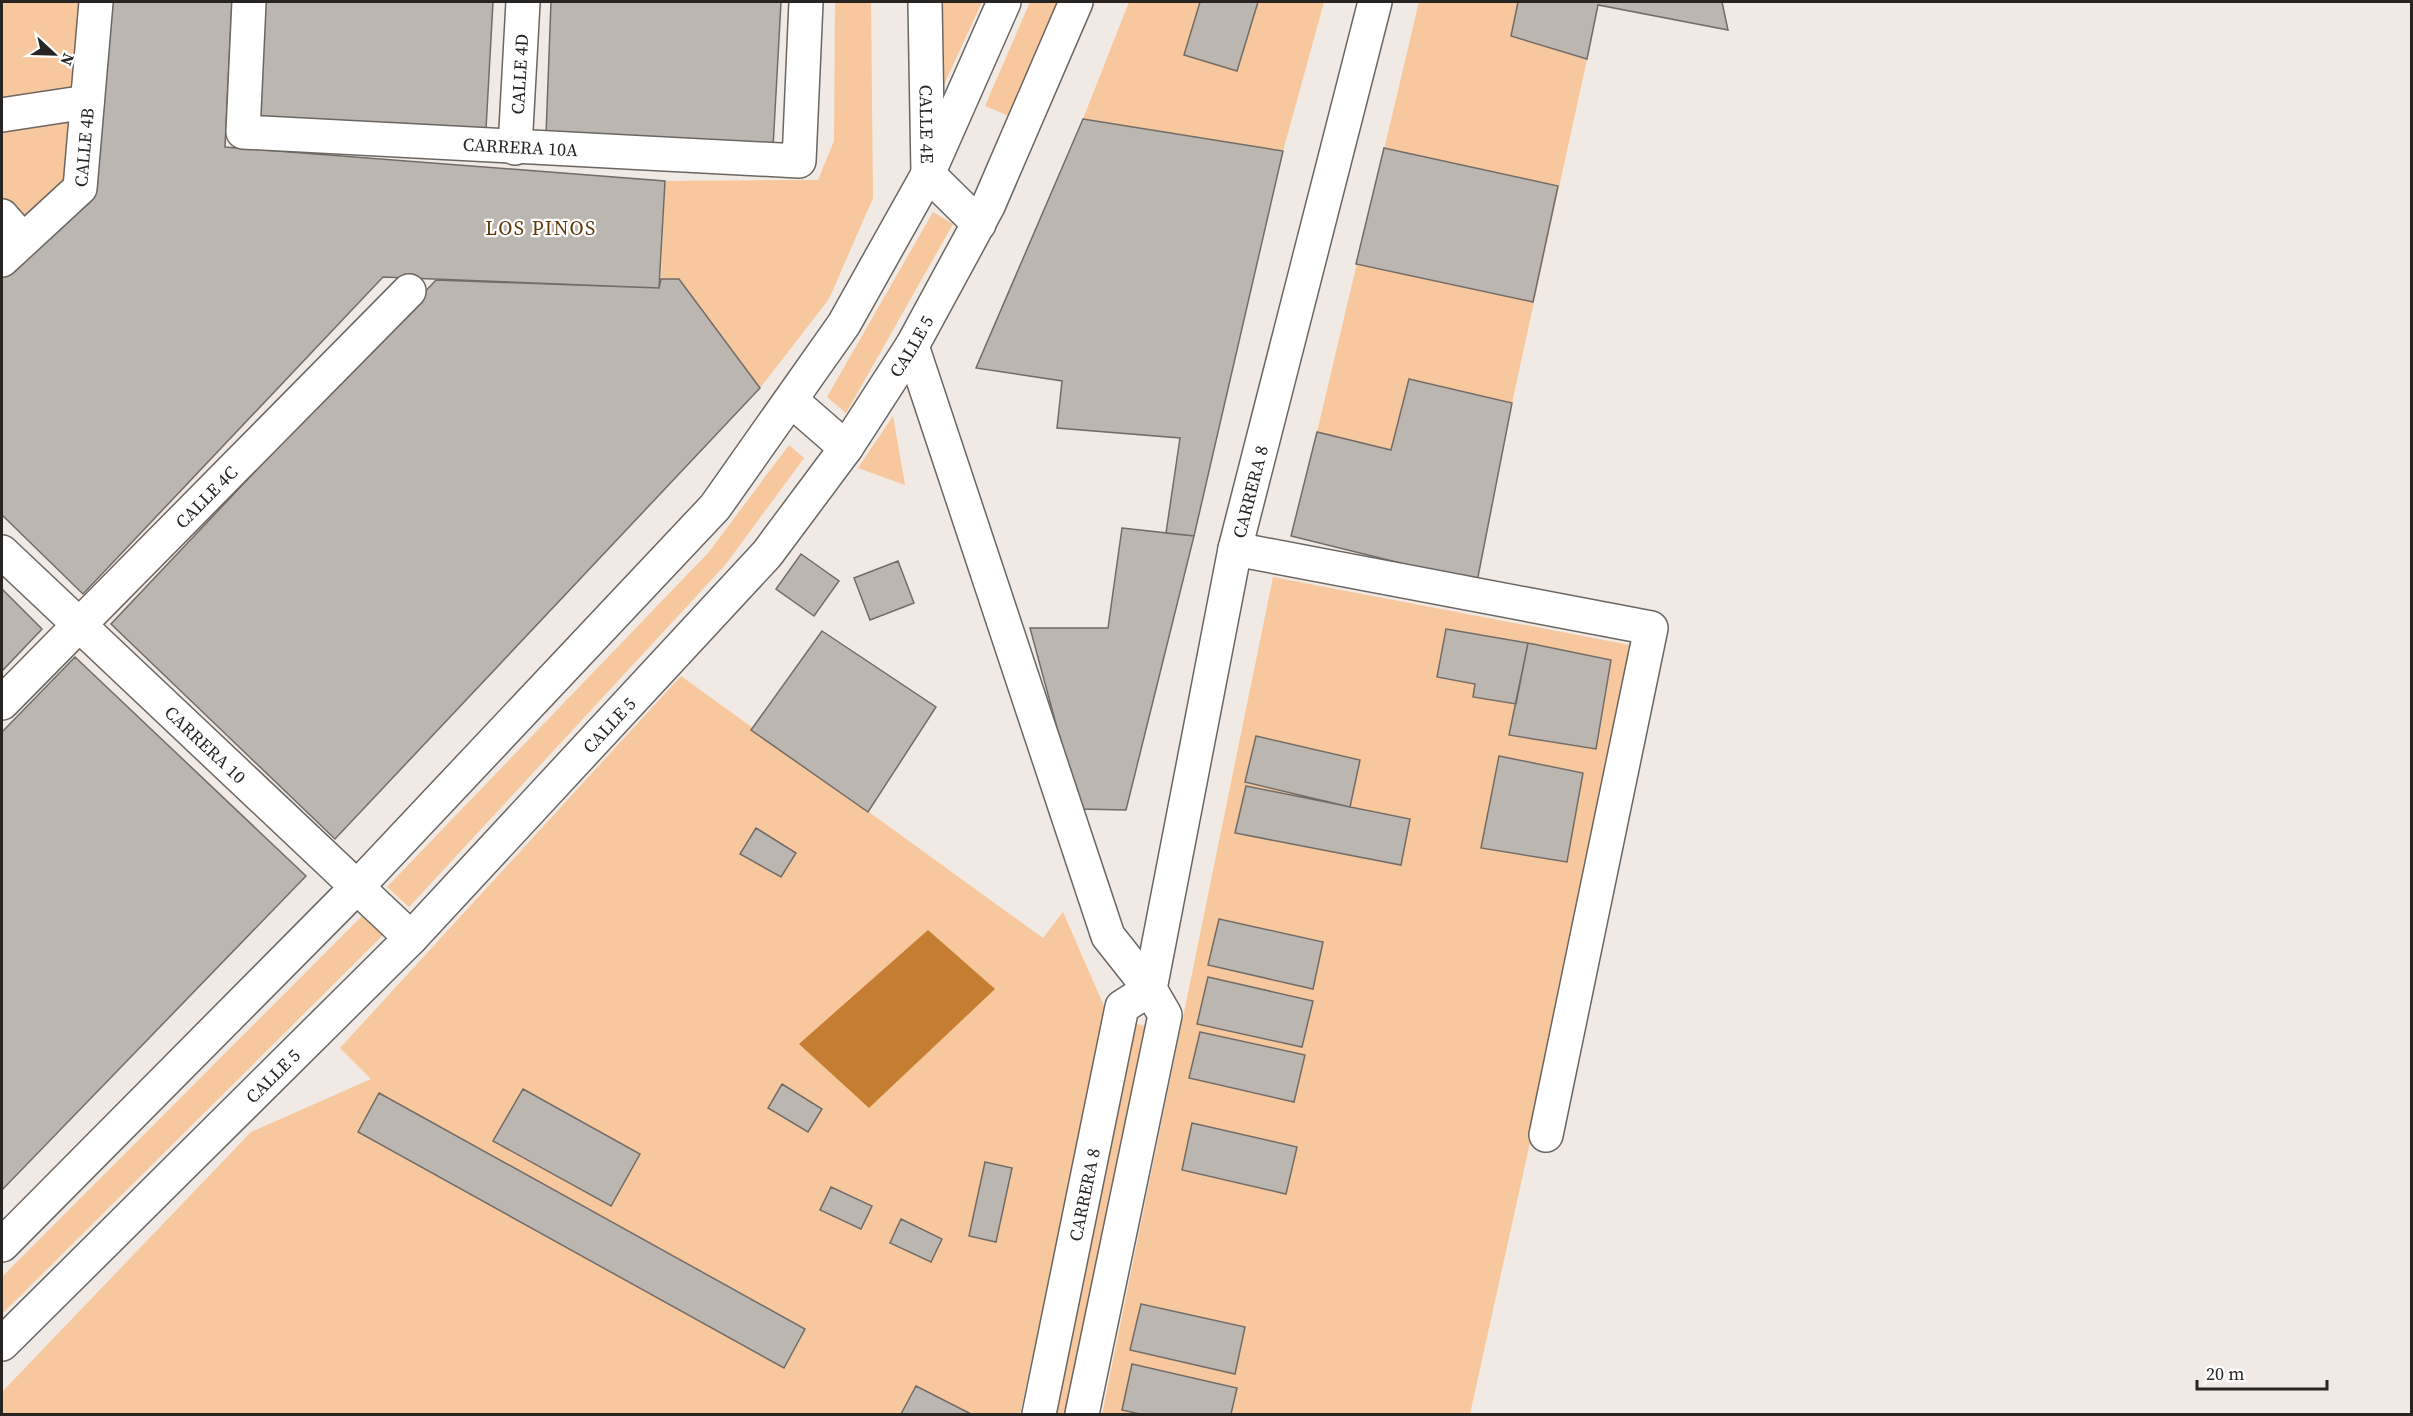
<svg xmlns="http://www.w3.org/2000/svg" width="2413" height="1416" font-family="'Source Serif 4',serif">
  <rect width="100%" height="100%" fill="#f0e9e4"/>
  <path fill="#f7c79d" d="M 2,2 L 81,2 L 76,93 L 2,104 Z
    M 835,2 L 871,2 L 873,198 L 829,299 L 760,388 L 679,279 L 661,279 L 665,181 L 818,180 L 834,141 Z
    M 933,2 L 982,2 L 936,102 Z
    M 1030,2 L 1066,2 L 1016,119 L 985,106 Z
    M 1129,2 L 1324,2 L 1283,151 L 1083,119 Z
    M 1419,2 L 1518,2 L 1512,36 L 1587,59 L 1512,403 L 1409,379 L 1391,450 L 1317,432 Z
    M 78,111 L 74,184 L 22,226 L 2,204 L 2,123 Z
    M 933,212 L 953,224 L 846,413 L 827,397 Z
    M 893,416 L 905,485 L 858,468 Z
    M 789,445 L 804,458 L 726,564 L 409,907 L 387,887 L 709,552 Z
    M 1273,577 L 1630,645 L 1529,1147 L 1470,1414 L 1102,1414 Z
    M 681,676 L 1043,938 L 1063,912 L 1107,1013 L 1020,1414 L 2,1414 L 2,1392 L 251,1132 L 371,1079 L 340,1048 Z
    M 364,914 L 384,934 L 2,1314 L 2,1277 Z
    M 1129,1022 L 1150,1027 L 1074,1414 L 1048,1414 Z"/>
  <path fill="#c57d32" d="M 928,930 L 995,989 L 869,1108 L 799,1044 Z"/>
  <path fill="#bcb6b1" stroke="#726c68" stroke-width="1.5" d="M 108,2 L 232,2 L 225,147 L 665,181 L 659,288 L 383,277 L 83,594 L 2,515 L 2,274 L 92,193 Z
    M 263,2 L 493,2 L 486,129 L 259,116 Z
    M 551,2 L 781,2 L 773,148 L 546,135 Z
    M 1200,2 L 1258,2 L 1237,71 L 1184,55 Z
    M 1518,2 L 1722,2 L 1728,30 L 1598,5 L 1587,59 L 1511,36 Z
    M 1083,119 L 1283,151 L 1194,536 L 1166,533 L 1180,438 L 1057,428 L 1062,381 L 976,368 Z
    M 1384,148 L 1558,186 L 1533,302 L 1356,264 Z
    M 661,279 L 679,279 L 760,388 L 335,839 L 111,624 L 436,280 L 659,288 Z
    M 1409,379 L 1512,403 L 1477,582 L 1291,536 L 1317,432 L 1391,450 Z
    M 1122,528 L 1194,536 L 1126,810 L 1079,809 L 1030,628 L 1108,628 Z
    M 801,554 L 839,581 L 814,616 L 776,589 Z
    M 898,561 L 914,603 L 870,620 L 854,578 Z
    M 2,589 L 42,629 L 2,671 Z
    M 1446,629 L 1528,643 L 1516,704 L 1473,697 L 1475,684 L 1437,677 Z
    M 822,631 L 936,707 L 868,812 L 751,730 Z
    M 1528,643 L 1611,660 L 1596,749 L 1509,735 Z
    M 75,657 L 306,876 L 2,1190 L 2,732 Z
    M 1256,736 L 1360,760 L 1350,807 L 1245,782 Z
    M 1499,756 L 1583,773 L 1567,862 L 1481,848 Z
    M 1246,786 L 1410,819 L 1401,865 L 1235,833 Z
    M 756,828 L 796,853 L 781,877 L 740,854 Z
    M 1219,919 L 1323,942 L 1313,989 L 1208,965 Z
    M 1208,977 L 1313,1001 L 1302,1047 L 1197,1024 Z
    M 1200,1032 L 1305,1055 L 1294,1102 L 1189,1078 Z
    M 782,1084 L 822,1109 L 808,1132 L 768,1108 Z
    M 523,1089 L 640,1154 L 611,1206 L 493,1141 Z
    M 379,1093 L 805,1329 L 784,1368 L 358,1132 Z
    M 1192,1123 L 1297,1147 L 1286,1194 L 1182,1170 Z
    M 985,1162 L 1012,1168 L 996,1242 L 969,1236 Z
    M 831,1187 L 872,1206 L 861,1229 L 820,1210 Z
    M 901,1219 L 942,1239 L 931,1262 L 890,1243 Z
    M 1141,1304 L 1245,1327 L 1235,1374 L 1130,1350 Z
    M 1132,1364 L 1237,1388 L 1231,1414 L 1140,1414 L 1122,1410 Z
    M 916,1386 L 971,1414 L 901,1414 Z"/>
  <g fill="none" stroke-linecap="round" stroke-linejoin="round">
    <g stroke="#6b6661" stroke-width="36">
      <g id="minor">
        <path id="s1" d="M 249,2 L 243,132 L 799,161 L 806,2"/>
        <path id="s2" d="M 925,2 L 928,174 L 979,224"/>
        <path d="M 2,115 L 87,102"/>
        <path id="s3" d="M 515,148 L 523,2"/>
        <path d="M 2,216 L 23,240"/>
        <path id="s4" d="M 2,260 L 80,188 L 96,2"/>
        <path d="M 912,346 L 1108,936 L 1150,989 L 1165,1015 L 1082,1414"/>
        <path d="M 792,401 L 846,448"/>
        <path d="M 1235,549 L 1651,628 L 1546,1135"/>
        <path id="s5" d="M 2,552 L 411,938"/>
        <path id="s6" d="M 2,703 L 409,291"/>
        <path id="s7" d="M 1039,1414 L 1122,1007 L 1150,989 L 1235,549 L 1375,2"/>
      </g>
    </g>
    <g stroke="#6b6661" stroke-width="36">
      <g id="major">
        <path d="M 2,1245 L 358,886 L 715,507 L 844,324 L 928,174 L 1004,2"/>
        <path id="s8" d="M 2,1344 L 411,938 L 767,554 L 846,448 L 912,346 L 988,206 L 1076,2"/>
      </g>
    </g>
    <use href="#minor" stroke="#fff" stroke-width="33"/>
    <use href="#major" stroke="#fff" stroke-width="33"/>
  </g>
  <g text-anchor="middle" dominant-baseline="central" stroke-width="4.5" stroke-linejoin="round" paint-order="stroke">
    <g font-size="18" fill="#272422" stroke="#fff">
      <text stroke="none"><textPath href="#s3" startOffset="74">CALLE 4D</textPath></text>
      <text stroke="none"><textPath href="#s2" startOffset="122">CALLE 4E</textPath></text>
      <text stroke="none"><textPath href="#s4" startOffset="147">CALLE 4B</textPath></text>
      <text stroke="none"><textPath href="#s1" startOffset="408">CARRERA 10A</textPath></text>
      <text stroke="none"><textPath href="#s8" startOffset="1353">CALLE 5</textPath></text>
      <text stroke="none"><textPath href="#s7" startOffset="956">CARRERA 8</textPath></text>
      <text stroke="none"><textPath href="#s6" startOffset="290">CALLE 4C</textPath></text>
      <text stroke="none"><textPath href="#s8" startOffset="867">CALLE 5</textPath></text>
      <text stroke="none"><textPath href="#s5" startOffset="280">CARRERA 10</textPath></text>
      <text stroke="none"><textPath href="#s8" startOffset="381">CALLE 5</textPath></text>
      <text stroke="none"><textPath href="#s7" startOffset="224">CARRERA 8</textPath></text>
    </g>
    <g font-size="20" letter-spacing="1.5" fill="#62390c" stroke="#fff">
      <text x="541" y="228">LOS PINOS</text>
    </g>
  </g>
  <rect width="2413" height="1416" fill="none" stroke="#272422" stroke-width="6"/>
  <g transform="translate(54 54) rotate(112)" stroke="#ffffff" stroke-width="4.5" paint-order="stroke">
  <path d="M0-4.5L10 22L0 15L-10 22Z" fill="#272422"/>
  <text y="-9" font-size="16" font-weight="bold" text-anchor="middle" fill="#272422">N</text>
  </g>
  <path d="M2197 1380v9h130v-9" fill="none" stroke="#272422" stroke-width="3"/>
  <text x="2206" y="1380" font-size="18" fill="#272422" stroke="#ffffff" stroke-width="4.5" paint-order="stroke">20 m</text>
</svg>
